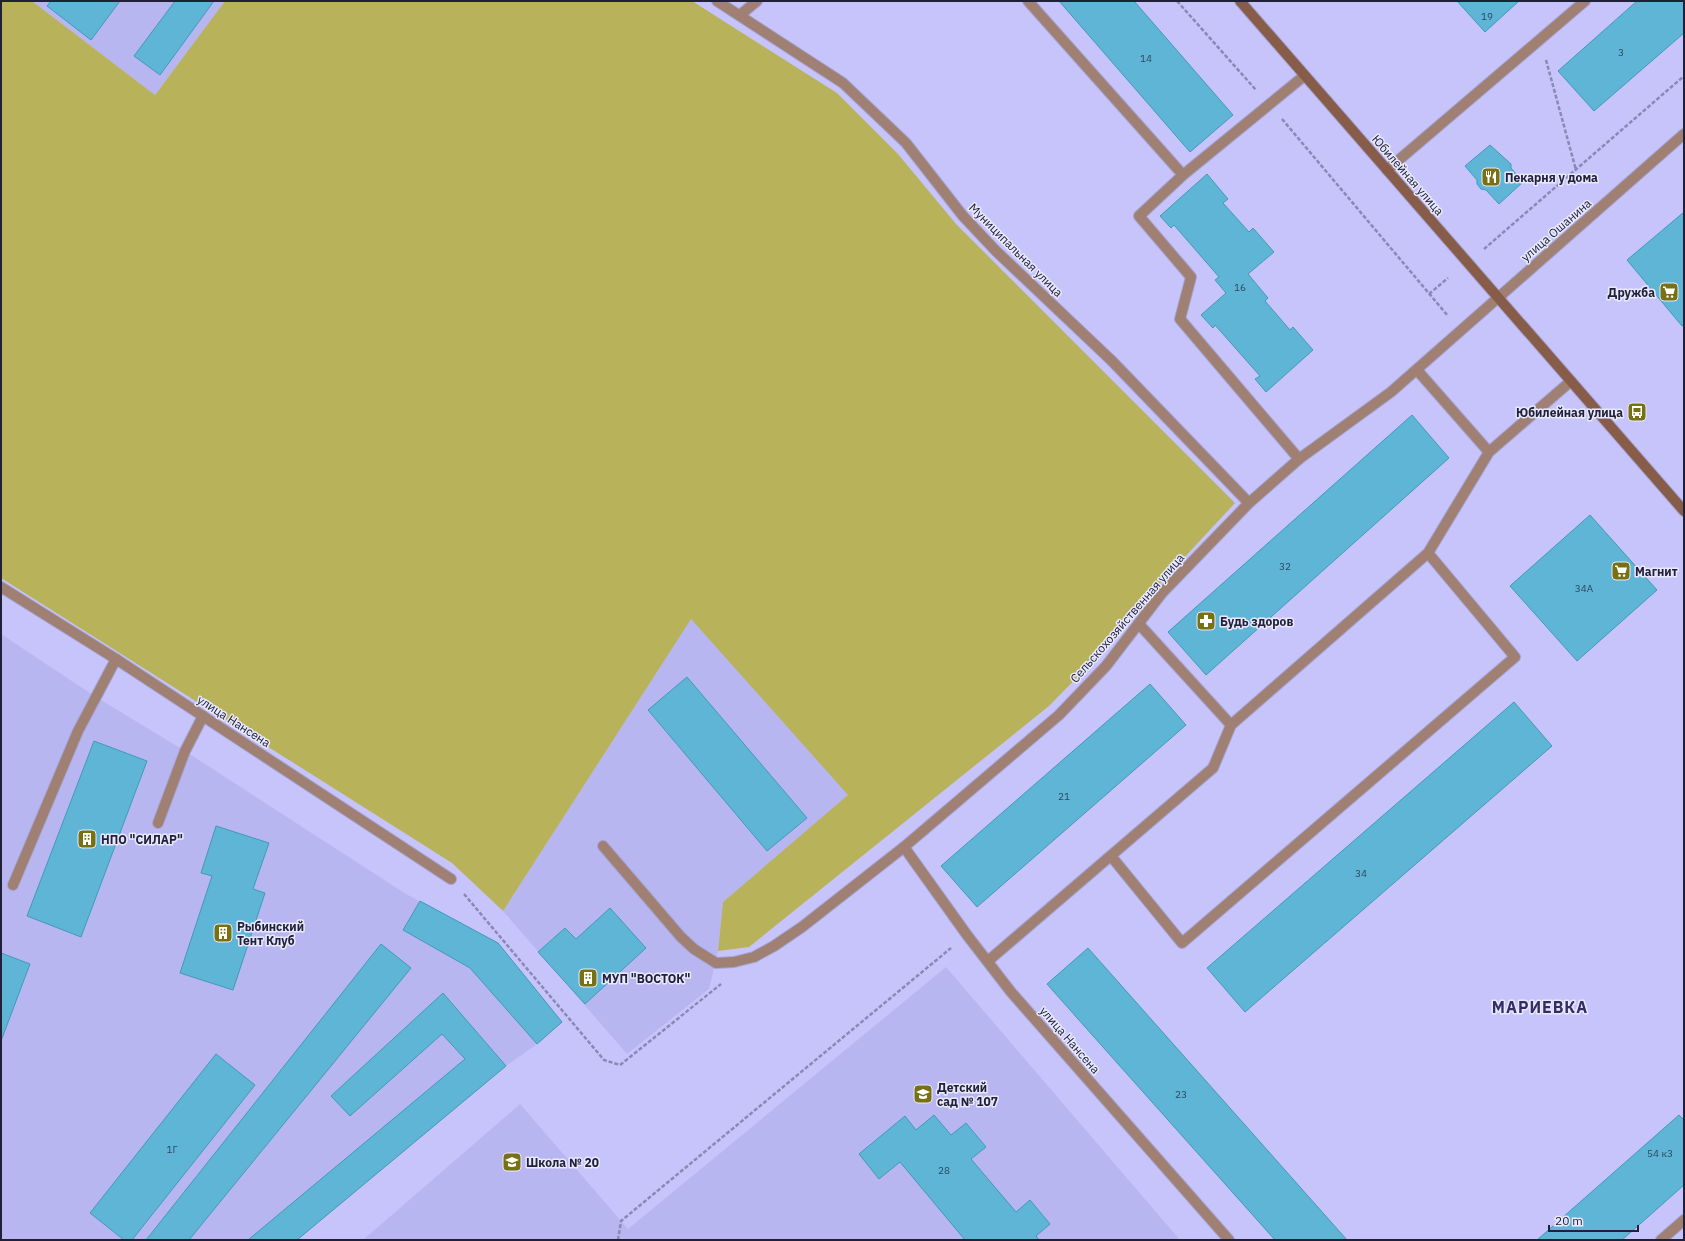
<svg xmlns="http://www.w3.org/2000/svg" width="1685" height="1241" font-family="'IBM Plex Sans',sans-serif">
  <rect width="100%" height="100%" fill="#c6c4fb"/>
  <path fill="#b8b6f0" d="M 32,1 L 225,1 L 155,95 Z
    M 691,618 L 849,795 L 723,902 L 718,951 L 709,989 L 627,1054 L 503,911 Z
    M 1,634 L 96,697 L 185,751 L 406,894 L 498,943 L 562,1022 L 537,1044 L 506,1066 L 297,1240 L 1,1240 Z
    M 946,967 L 1180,1240 L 363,1240 L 520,1104 L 628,1229 Z"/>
  <path fill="#b8b35b" d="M 1,1 L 32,1 L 155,95 L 225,1 L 692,1 L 837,93 L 898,154 L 956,224 L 1235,503 L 1130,616 L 1098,656 L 1049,706 L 749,947 L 718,951 L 723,902 L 848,795 L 691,619 L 503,911 L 452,863 L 1,578 Z"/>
  <path fill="#5fb5d6" stroke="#4199b9" d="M 51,1 L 120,1 L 91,40 L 47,6 Z
    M 175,1 L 214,1 L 160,75 L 134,56 Z
    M 1059,1 L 1134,1 L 1233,115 L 1190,152 Z
    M 1457,1 L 1519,1 L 1485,32 Z
    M 1637,1 L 1684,1 L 1684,33 L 1594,111 L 1558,71 Z
    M 1490,145 L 1511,164 L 1511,168 L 1523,182 L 1499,204 L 1486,190 L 1481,189 L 1477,184 L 1477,180 L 1465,166 Z
    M 1207,174 L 1228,199 L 1223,203 L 1249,232 L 1253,228 L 1274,252 L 1248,274 L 1268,298 L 1265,301 L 1290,330 L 1293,327 L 1313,350 L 1266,392 L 1255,379 L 1260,376 L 1215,325 L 1213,328 L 1201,315 L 1226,293 L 1215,280 L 1219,277 L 1174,225 L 1171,228 L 1160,216 Z
    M 1684,212 L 1684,325 L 1682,326 L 1627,260 Z
    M 1412,415 L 1449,458 L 1206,675 L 1168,632 Z
    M 1590,515 L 1657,590 L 1577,661 L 1510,586 Z
    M 687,677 L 807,818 L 767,851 L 648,710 Z
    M 1150,684 L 1186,725 L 977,907 L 941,866 Z
    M 1514,702 L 1552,746 L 1245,1012 L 1207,968 Z
    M 94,741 L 147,761 L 81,937 L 27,916 Z
    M 216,826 L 269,843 L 253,889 L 265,893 L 233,990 L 180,973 L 212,876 L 201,873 Z
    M 420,901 L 498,943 L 562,1022 L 537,1044 L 470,968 L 403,930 Z
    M 610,908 L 646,948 L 585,1004 L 538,952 L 565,928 L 576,939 Z
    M 381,944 L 411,968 L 189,1240 L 146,1240 Z
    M 1088,948 L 1347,1240 L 1275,1240 L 1086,1028 L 1047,984 Z
    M 1,953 L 30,964 L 1,1041 Z
    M 443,993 L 506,1066 L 297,1240 L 248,1240 L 465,1059 L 442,1034 L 350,1116 L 331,1096 Z
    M 216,1054 L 255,1085 L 132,1240 L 124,1240 L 90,1213 Z
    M 934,1115 L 951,1135 L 966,1123 L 986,1147 L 971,1159 L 1016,1212 L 1030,1200 L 1050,1224 L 1036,1236 L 1039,1240 L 965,1240 L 900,1162 L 879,1179 L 859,1154 L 905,1116 L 916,1130 Z
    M 1679,1115 L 1684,1120 L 1684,1185 L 1622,1240 L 1537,1240 Z"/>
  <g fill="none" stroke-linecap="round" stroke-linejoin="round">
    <g stroke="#a5a3d4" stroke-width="12">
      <path id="lane" d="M 1028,1 L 1183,175 L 1139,216 L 1191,277 L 1180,319 L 1299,459
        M 740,15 L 757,1
        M 1387,170 L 1585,1
        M 1183,175 L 1304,76
        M 1417,370 L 1489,452
        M 1139,624 L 1231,725
        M 158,823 L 185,751 L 203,716
        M 603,846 L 681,937 L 694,949 L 716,963 L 734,962 L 754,957 L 774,946 L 802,927 L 904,847
        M 1111,856 L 1182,943 L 1515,657 L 1428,553
        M 13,885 L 78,731 L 116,659
        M 988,961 L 1213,768 L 1231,725 L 1428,553 L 1489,452 L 1571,381
        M 1661,1240 L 1684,1220"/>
    </g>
    <g stroke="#a5a3d4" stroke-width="12">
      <path id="street" d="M 717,1 L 843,83 L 906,143 L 963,216 L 996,251 L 1112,361 L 1249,503
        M 1,587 L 116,659 L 451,879
        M 1229,1240 L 1011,992 L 967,935 L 904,847 L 1059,715 L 1106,666 L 1162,593 L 1249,503 L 1299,459 L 1391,392 L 1684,134"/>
    </g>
    <g stroke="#a5a3d4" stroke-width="12">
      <path id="secondary" d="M 1240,1 L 1684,511"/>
    </g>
    <path stroke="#8a88b4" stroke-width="2.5" stroke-dasharray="4 2" stroke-linecap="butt" d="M 1177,1 L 1256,90
      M 1546,60 L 1576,170
      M 1282,119 L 1448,316
      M 1484,249 L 1684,76
      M 1429,294 L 1448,278
      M 464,894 L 604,1060 L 620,1065 L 721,984
      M 618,1240 L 621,1221 L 951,948"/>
    <use href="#lane" stroke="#9f8072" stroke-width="10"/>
    <use href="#street" stroke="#9f8072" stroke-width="10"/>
    <use href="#secondary" stroke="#875c48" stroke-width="10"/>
  </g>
  <defs>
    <g id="restaurant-square" transform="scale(1)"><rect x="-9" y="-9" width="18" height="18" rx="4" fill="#777113" stroke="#e9e9fe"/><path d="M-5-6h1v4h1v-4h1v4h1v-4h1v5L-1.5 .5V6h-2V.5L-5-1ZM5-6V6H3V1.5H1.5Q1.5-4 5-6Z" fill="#fff"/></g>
    <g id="supermarket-square" transform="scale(1)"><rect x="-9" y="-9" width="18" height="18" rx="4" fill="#777113" stroke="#e9e9fe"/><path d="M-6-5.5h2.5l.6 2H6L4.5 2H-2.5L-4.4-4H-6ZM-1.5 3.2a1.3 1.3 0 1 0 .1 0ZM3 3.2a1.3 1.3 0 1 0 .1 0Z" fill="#fff"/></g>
    <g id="bus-square" transform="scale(1)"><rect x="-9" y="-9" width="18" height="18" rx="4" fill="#777113" stroke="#e9e9fe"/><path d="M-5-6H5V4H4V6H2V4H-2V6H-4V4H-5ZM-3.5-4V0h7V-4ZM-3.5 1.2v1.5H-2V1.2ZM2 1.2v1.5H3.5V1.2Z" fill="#fff"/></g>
    <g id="pharmacy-square" transform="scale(1)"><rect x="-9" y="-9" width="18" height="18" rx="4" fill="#777113" stroke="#e9e9fe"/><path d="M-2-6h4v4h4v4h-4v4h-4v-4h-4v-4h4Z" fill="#fff"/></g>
    <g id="building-square" transform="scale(1)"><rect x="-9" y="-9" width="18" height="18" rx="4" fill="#777113" stroke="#e9e9fe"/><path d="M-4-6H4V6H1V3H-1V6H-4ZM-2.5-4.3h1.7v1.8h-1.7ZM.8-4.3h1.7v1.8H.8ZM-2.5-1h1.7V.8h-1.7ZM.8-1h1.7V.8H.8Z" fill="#fff"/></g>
    <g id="school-square" transform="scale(1)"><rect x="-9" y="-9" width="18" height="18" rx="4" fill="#777113" stroke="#e9e9fe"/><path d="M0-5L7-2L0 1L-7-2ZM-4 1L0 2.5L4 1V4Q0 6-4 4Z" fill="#fff"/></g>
  </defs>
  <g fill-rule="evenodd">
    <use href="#restaurant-square" x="1491" y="177"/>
    <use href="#supermarket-square" x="1669" y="292"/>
    <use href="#bus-square" x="1637" y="412"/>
    <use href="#supermarket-square" x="1621" y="571"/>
    <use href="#pharmacy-square" x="1206" y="621"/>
    <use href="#building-square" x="87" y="839"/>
    <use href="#building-square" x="223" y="933"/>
    <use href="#building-square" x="588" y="978"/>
    <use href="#school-square" x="923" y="1094"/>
    <use href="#school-square" x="512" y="1162"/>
  </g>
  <g text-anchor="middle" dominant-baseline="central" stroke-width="3" stroke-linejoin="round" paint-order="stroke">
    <g font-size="10" fill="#304560">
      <text x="1487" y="16">19</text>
      <text x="1621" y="52">3</text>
      <text x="1146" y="58">14</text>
      <text x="1240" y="287">16</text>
      <text x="1285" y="566">32</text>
      <text x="1584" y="588">34А</text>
      <text x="1064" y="796">21</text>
      <text x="1361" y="873">34</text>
      <text x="1181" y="1094">23</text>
      <text x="172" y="1149">1Г</text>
      <text x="1660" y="1153">54 к3</text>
      <text x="944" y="1170">28</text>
    </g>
    <g font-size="12" fill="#212039" stroke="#e9e9fe">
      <text transform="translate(1408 175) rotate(49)">Юбилейная улица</text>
      <text transform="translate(1556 230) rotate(-41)">улица Ошанина</text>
      <text transform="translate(1016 250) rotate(45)">Муниципальная улица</text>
      <text transform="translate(1127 618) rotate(-49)">Сельскохозяйственная улица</text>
      <text transform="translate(234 721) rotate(33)">улица Нансена</text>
      <text transform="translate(1070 1040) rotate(49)">улица Нансена</text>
    </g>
    <g font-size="12" font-weight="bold" fill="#212039" stroke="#e9e9fe" text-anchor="start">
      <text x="1505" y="177">Пекарня у дома</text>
      <text x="1655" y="292" text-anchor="end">Дружба</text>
      <text x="1623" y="412" text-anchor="end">Юбилейная улица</text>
      <text x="1635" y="571">Магнит</text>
      <text x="1220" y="621">Будь здоров</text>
      <text x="101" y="839">НПО "СИЛАР"</text>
      <text x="237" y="926">Рыбинский<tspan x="237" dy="14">Тент Клуб</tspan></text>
      <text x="602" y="978">МУП "ВОСТОК"</text>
      <text x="937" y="1087">Детский<tspan x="937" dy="14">сад № 107</tspan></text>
      <text x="526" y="1162">Школа № 20</text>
    </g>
    <g font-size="16" font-weight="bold" letter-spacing="1" fill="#332c65" stroke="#e9e9fe">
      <text x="1540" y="1007">МАРИЕВКА</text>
    </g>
  </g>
  <rect width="1685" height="1241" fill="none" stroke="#212039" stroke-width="4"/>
  <path d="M1549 1225v6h89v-6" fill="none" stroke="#212039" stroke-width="2"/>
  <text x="1555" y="1225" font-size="12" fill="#212039" stroke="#e9e9fe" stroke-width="3" paint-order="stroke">20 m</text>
</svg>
